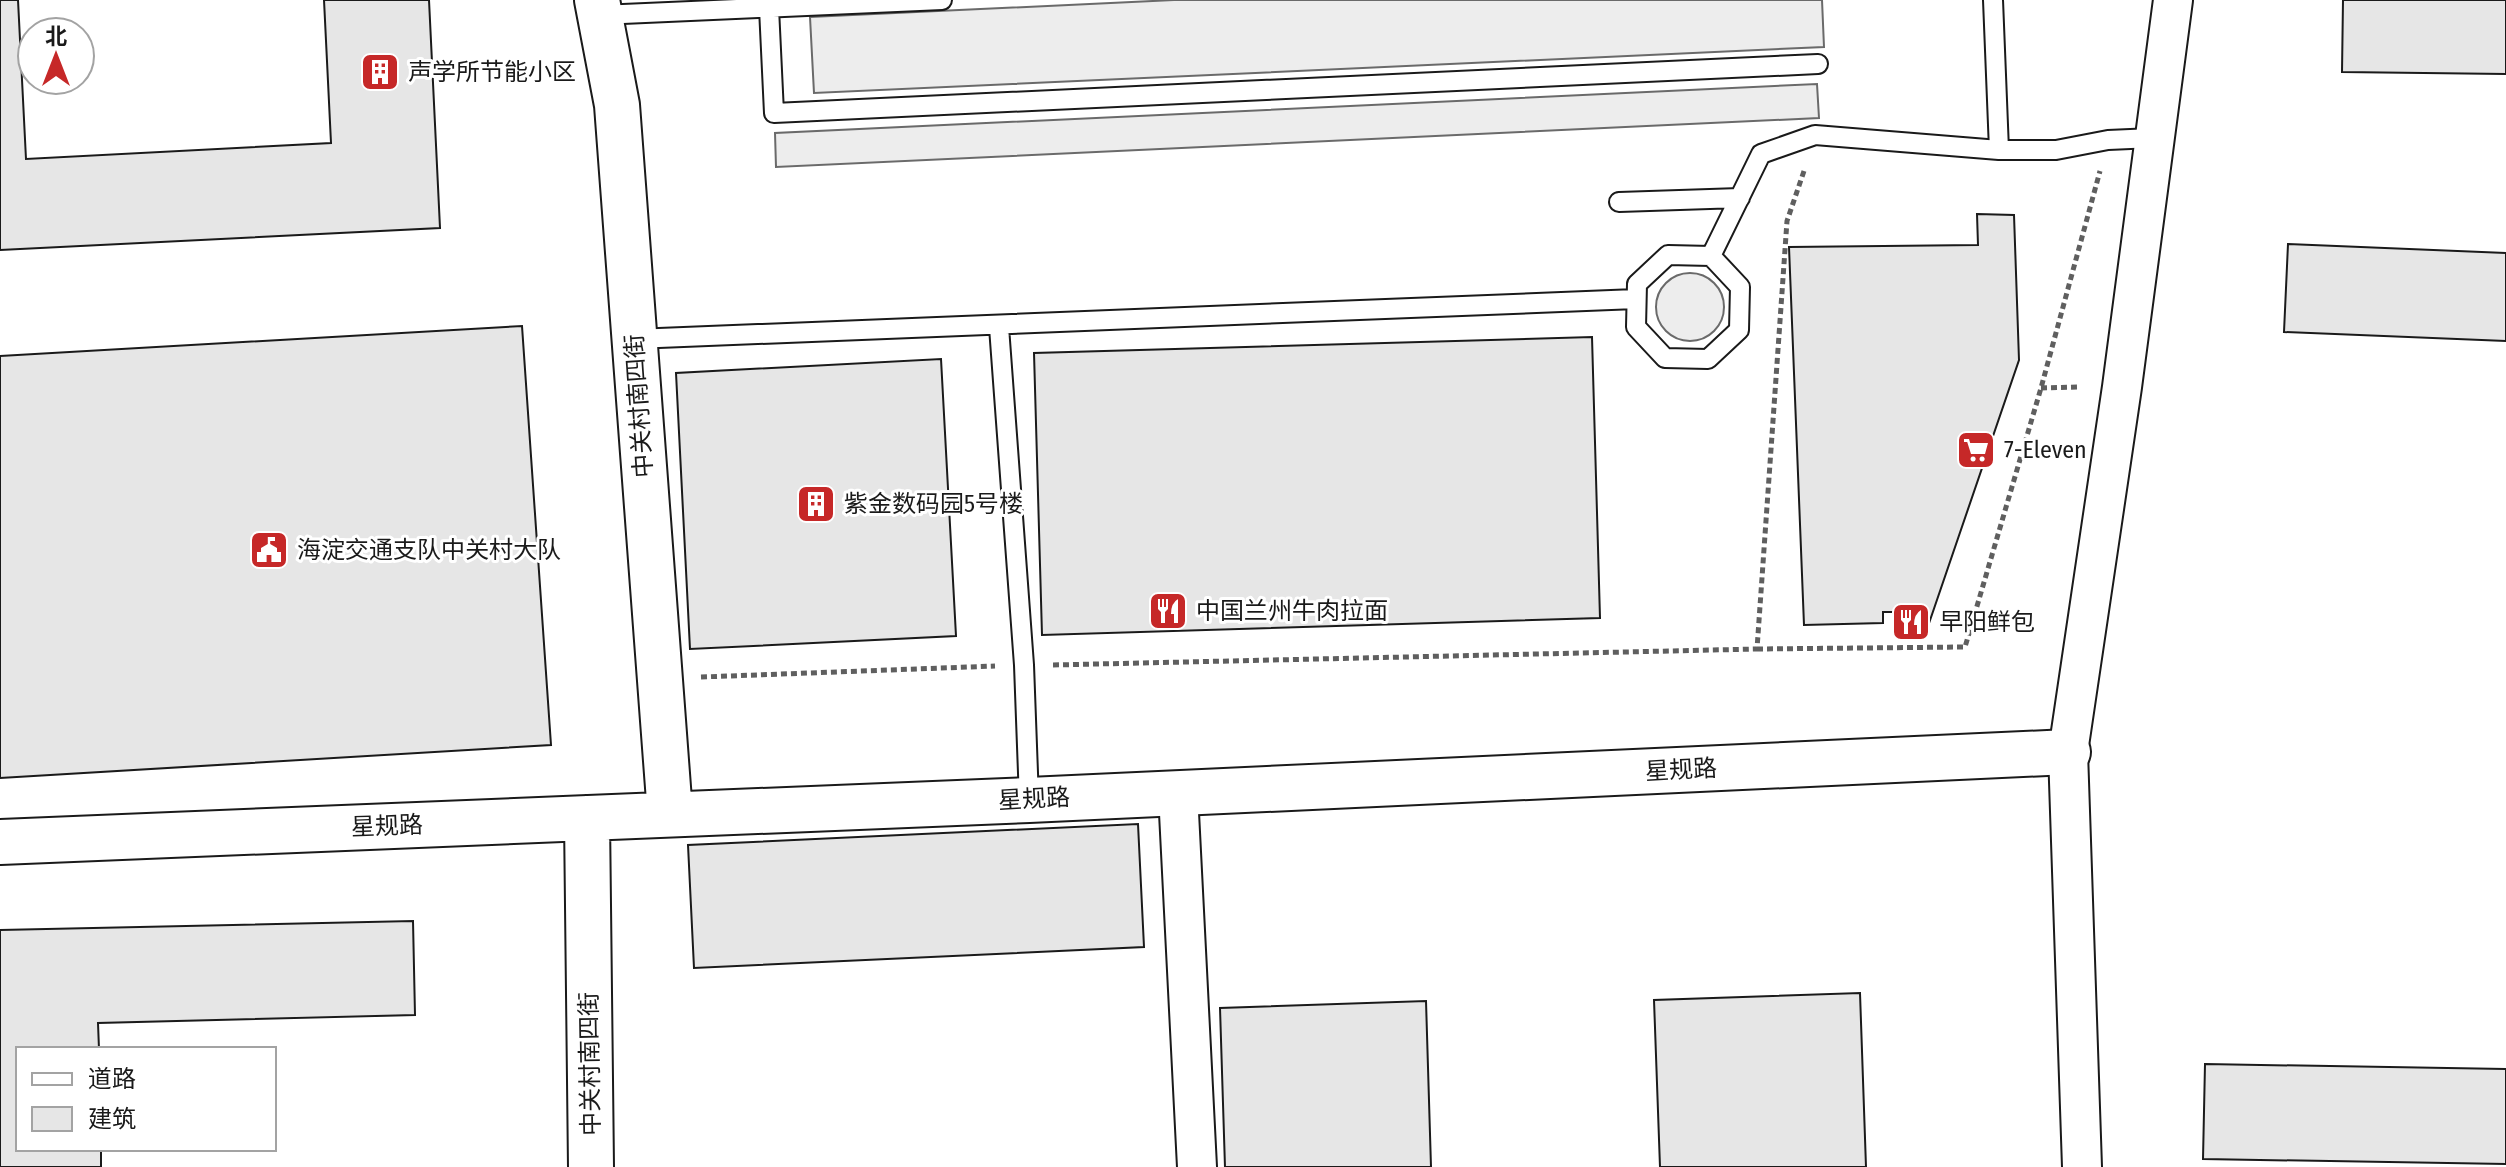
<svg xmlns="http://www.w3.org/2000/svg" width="2506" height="1167" font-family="'Fira Sans Condensed','Noto Sans SC',sans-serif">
  <rect width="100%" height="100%" fill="#fff"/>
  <path fill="#ededed" stroke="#6a6a6a" stroke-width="2" d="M 1174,0 L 1822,0 L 1824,47 L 814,93 L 810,17 Z
    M 1817,84 L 1819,118 L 776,167 L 775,133 Z
    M1656 307a34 34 0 1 1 68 0a34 34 0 1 1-68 0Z"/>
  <path fill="#e6e6e6" stroke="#1a1a1a" stroke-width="2" d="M 0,0 L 18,0 L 26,159 L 331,143 L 324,0 L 429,0 L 440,228 L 0,250 Z
    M 2343,0 L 2506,0 L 2506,74 L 2342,72 Z
    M 1977,214 L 2014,215 L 2019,360 L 1926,632 L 1899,632 L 1900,612 L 1883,612 L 1883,623 L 1804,625 L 1789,247 L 1978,245 Z
    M 2288,244 L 2506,253 L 2506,341 L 2284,332 Z
    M 522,326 L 551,745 L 0,778 L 0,356 Z
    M 1592,337 L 1600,618 L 1042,635 L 1034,353 Z
    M 941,359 L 956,636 L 690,649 L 676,373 Z
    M 1138,824 L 1144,947 L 694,968 L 688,845 Z
    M 413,921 L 415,1015 L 98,1023 L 99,1049 L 18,1049 L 18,1149 L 101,1149 L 101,1167 L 0,1167 L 0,930 Z
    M 1860,993 L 1866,1167 L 1660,1167 L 1654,1000 Z
    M 1426,1001 L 1431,1167 L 1225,1167 L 1220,1008 Z
    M 2205,1064 L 2506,1069 L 2506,1164 L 2203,1159 Z"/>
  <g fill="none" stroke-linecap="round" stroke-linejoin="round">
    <g stroke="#1a1a1a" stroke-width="22">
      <path id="service" d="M 1993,0 L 1999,150
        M 769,8 L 774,113 L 1818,64
        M 600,15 L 942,0
        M 1619,202 L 1740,198
        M 1668,255 L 1711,256 L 1740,287 L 1739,330 L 1708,359 L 1665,358 L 1636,327 L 1637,284 Z
        M 1711,256 L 1761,154 L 1815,135 L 1999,150 L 2056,150 L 2108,140 L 2153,138
        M 999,327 L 1024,665 L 1029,800
        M 634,339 L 1636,299"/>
    </g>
    <g stroke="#1a1a1a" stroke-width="42">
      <path id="minor" d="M 1178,793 L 1197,1167
        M 2082,1167 L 2068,752 L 2122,387 L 2173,0"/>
    </g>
    <g stroke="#1a1a1a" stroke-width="48">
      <path id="tertiary" d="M 597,0 L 617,105 L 670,814
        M 587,818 L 591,1167
        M 0,842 L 1029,800 L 2068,752"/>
    </g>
    <path stroke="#5f5f5f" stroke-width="5" stroke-dasharray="6 4" stroke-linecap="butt" d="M 2041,388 L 2080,387
      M 1757,649 L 1965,647 L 2041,388 L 2100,171
      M 1053,665 L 1757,649 L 1787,221 L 1804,171
      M 701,677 L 995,666"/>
    <use href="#service" stroke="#fff" stroke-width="18"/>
    <use href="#minor" stroke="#fff" stroke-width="38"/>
    <use href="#tertiary" stroke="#fff" stroke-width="44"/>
  </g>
  <defs>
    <g id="building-square" transform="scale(2)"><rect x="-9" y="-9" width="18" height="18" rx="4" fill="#c62828" stroke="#fff"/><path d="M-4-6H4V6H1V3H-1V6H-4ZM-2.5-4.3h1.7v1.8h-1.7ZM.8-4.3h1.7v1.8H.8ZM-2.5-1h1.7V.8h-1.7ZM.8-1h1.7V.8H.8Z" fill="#fff"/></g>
    <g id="supermarket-square" transform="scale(2)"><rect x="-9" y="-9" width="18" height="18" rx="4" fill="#c62828" stroke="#fff"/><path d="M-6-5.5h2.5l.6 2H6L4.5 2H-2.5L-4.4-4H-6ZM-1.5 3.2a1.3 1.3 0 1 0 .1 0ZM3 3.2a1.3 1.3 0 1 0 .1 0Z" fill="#fff"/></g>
    <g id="civic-square" transform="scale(2)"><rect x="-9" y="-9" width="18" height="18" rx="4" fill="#c62828" stroke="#fff"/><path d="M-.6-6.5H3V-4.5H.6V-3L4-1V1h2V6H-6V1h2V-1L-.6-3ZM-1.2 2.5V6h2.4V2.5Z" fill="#fff"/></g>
    <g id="restaurant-square" transform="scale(2)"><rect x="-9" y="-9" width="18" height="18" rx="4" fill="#c62828" stroke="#fff"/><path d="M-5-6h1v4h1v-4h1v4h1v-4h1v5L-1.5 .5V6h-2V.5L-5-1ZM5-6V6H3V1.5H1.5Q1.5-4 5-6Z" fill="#fff"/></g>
  </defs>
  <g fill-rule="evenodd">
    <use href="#building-square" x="380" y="72"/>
    <use href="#supermarket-square" x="1976" y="450"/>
    <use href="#building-square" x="816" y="504"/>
    <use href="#civic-square" x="269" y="550"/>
    <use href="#restaurant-square" x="1168" y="611"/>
    <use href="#restaurant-square" x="1911" y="622"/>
  </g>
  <g text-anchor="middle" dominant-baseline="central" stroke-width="6" stroke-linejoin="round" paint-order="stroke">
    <g font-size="24" fill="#1a1a1a" stroke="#fff" text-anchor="start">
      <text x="408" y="72">声学所节能小区</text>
      <text x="2004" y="450">7-Eleven</text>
      <text x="844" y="504">紫金数码园5号楼</text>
      <text x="297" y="550">海淀交通支队中关村大队</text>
      <text x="1196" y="611">中国兰州牛肉拉面</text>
      <text x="1939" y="622">早阳鲜包</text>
    </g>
    <g font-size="24" fill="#1a1a1a" stroke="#fff">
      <text transform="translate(639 406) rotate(-94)">中关村南四街</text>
      <text transform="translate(1681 770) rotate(-3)">星规路</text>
      <text transform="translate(1034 799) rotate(-3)">星规路</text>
      <text transform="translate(387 826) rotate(-2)">星规路</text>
      <text transform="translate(590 1064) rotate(-91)">中关村南四街</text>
    </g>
  </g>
  <rect x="16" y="1047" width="260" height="104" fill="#ffffff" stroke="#a3a3a3" stroke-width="2"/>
  <rect x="32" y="1073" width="40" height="12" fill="#ffffff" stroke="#a3a3a3" stroke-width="2"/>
  <text x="88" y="1087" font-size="24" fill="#1a1a1a">道路</text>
  <rect x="32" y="1107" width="40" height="24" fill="#e6e6e6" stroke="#a3a3a3" stroke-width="2"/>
  <text x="88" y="1127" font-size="24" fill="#1a1a1a">建筑</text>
  <g transform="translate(56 56)"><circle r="38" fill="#ffffff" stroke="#a3a3a3" stroke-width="2"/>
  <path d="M0-6L14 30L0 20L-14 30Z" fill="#c62828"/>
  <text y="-12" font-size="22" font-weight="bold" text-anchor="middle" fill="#1a1a1a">北</text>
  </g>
</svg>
